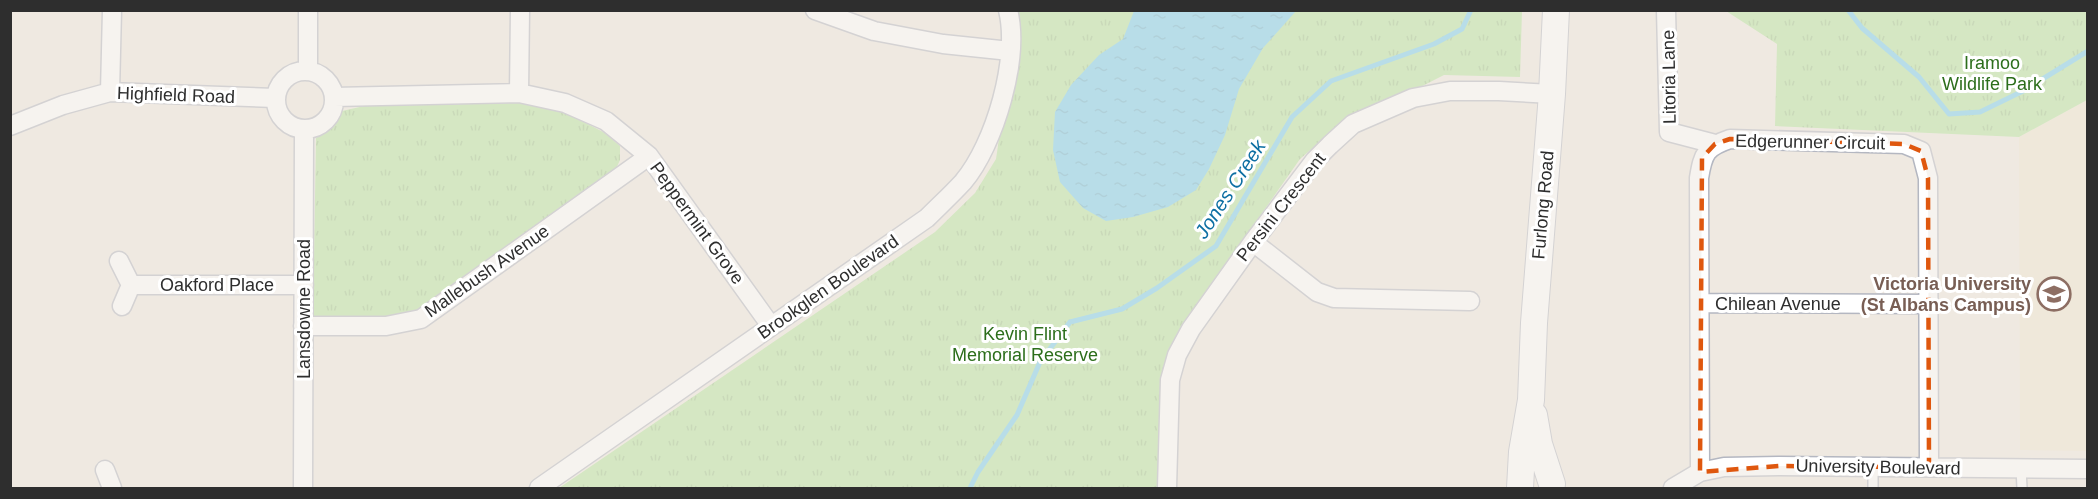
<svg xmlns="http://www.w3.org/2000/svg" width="2098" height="499" font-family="Arial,sans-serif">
  <defs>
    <pattern id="park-tufts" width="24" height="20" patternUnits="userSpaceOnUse" patternTransform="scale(1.5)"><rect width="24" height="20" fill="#b6e59e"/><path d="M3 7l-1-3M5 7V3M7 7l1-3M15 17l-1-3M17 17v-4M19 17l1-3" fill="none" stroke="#9dc588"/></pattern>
    <pattern id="water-ripples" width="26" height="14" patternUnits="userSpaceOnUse" patternTransform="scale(1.5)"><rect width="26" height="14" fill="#75cff0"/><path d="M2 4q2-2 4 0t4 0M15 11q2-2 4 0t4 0" fill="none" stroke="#66b2ce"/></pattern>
  </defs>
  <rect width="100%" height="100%" fill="#efe9e1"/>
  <path fill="#f0e6d1" d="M 2087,100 L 2087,451 L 2020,450 L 2019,137 Z"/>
  <path fill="url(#park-tufts)" d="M 1018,11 L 1522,11 L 1520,77 L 1444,75 L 1330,133 L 1300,159 L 1195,309 L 1160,400 L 1158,488 L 559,488 L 935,232 L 975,193 L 996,159 Z
    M 1726,11 L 2087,11 L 2087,100 L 2019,137 L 1775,126 L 1777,44 Z
    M 521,103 L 565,112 L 605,133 L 620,146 L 620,160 L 615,171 L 418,313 L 385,318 L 313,318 L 316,138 L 329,129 L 342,111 L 364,106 Z"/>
  <path fill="url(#water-ripples)" d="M 1134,11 L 1296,11 L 1263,48 L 1239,89 L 1225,135 L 1209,169 L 1196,190 L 1168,207 L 1133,217 L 1106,221 L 1083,208 L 1060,182 L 1053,150 L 1055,112 L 1071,85 L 1099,55 L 1123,39 Z"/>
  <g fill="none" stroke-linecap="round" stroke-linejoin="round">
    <path stroke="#75cff0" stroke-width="5" d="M 1848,10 L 1862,28 L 1919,77 L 1949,114 L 1980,112 L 2023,91 L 2088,51
      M 970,488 L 978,472 L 1017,415 L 1040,362 L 1070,322 L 1122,309 L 1157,288 L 1216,246 L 1292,117 L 1331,81 L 1434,44 L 1462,29 L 1471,10"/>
    <g stroke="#b4b7c1" stroke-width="12">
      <path id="service" d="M 1873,466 L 1873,488
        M 2021,468 L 2022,488"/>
    </g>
    <g stroke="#b4b7c1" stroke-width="21">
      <path id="minor" d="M 308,10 L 308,70
        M 815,10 L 874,31 L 943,44 L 1010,51
        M 1666,10 L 1669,132 L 1715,144
        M276 100a29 29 0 1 1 58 0a29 29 0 1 1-58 0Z
        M 110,92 L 112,10
        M 519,93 L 520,10
        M 334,97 L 519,93 L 565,103 L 606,121 L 649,156 L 771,326
        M 10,126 L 63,105 L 110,92 L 275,98
        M 1253,242 L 1317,292 L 1334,298 L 1470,301
        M 119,261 L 131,285 L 122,306
        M 131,285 L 304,285
        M 1700,303 L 1928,304
        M 303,326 L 386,326 L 421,319 L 649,156
        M 105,470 L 112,488
        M 1700,472 L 1699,178 C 1703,153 1706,147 1730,139 L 1904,144 L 1921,151 L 1928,178 L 1929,467
        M 303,488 L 304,129
        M 539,488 L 927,218 C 939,206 952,194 963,182 C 995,144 1020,58 1008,10
        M 1167,488 L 1170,380 L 1177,355 L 1191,329 L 1253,242 L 1315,160 L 1330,145 L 1353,124 L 1413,98 L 1450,91 L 1499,91 L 1552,94
        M 1673,488 L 1700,472 L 1724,467 L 1779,466 L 2088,469"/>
    </g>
    <g stroke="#b4b7c1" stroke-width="28">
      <path id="secondary" d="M 1534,415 L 1539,444 L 1552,484
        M 1520,488 L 1522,452 L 1531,400 L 1534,323 L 1552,94 L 1556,10"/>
    </g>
    <use href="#service" stroke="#fff" stroke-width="9"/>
    <use href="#minor" stroke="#fff" stroke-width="18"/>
    <use href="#secondary" stroke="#fff" stroke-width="26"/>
  </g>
  <path d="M0 0H2098V499H0ZM 1730,139 L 1904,144 L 1921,151 L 1928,178 L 1929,467 L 1779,466 L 1700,472 L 1702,158 L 1715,144 Z" fill="#efe9e1" fill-opacity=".55" fill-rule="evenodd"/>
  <path fill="none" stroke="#df570e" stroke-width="4.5" stroke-dasharray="12 8" stroke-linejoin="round" d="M 1730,139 L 1904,144 L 1921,151 L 1928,178 L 1929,467 L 1779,466 L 1700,472 L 1702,158 L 1715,144 Z"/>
  <defs>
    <g id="university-ring" transform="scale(1.725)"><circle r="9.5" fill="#fff" stroke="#8d6e63" stroke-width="1.5"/><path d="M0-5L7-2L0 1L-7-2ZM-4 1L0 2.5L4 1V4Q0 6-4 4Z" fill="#8d6e63"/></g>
  </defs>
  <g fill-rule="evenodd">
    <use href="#university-ring" x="2054" y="294"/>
  </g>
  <g text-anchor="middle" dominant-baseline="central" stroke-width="6" stroke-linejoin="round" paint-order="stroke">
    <g font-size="18" fill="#2c6e1b" stroke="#fff">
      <text x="1992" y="63">Iramoo<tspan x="1992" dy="21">Wildlife Park</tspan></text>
      <text x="1025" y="334">Kevin Flint<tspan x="1025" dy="21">Memorial Reserve</tspan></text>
    </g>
    <g font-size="18" fill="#2e2e2e" stroke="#fff">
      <text transform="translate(1669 77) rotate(-91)">Litoria Lane</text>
      <text transform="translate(176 95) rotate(2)">Highfield Road</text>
      <text transform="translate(1810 142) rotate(1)">Edgerunner Circuit</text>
      <text transform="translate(1543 205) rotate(-85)">Furlong Road</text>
      <text transform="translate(1281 207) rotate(-52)">Persini Crescent</text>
      <text transform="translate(697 223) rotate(54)">Peppermint Grove</text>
      <text transform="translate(487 271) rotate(-35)">Mallebush Avenue</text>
      <text x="217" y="285">Oakford Place</text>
      <text transform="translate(828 287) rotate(-35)">Brookglen Boulevard</text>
      <text x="1778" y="304">Chilean Avenue</text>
      <text transform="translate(304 309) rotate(-90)">Lansdowne Road</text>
      <text transform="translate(1878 467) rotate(1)">University Boulevard</text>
    </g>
    <g font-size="18" font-weight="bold" fill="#785e54" stroke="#fff" text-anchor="end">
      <text x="2031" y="284">Victoria University<tspan x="2031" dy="21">(St Albans Campus)</tspan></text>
    </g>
    <g font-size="20" font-style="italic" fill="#0d6fa3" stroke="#fff">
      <text transform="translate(1230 189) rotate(-57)">Jones Creek</text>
    </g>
  </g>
  <rect width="2098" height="499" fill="none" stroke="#2e2e2e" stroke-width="24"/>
</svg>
